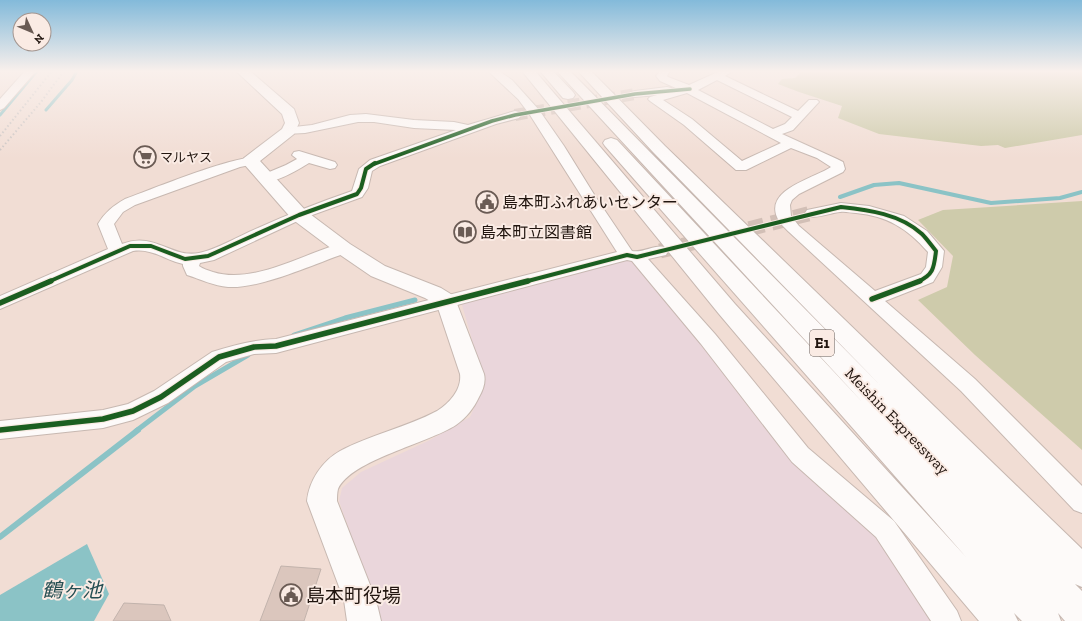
<svg xmlns="http://www.w3.org/2000/svg" width="1082" height="621" font-family="'Zilla Slab','Noto Sans JP',serif">
  <rect width="100%" height="100%" fill="#f1ddd4"/>
  <path fill="#ead6db" d="M 621,260 L 635,262 L 881,534 L 940,621 L 376,621 L 376,607 L 339,501 L 342,488 L 361,472 L 430,440 L 470,417 L 481,393 L 483,378 L 462,305 L 465,301 Z"/>
  <path fill="#cecbab" d="M 802,71 L 1082,71 L 1082,135 L 1005,148 L 998,145 L 981,146 L 879,134 L 838,118 L 842,106 L 799,92 L 778,84 L 782,79 L 795,78 Z
    M 1082,201 L 1082,450 L 975,355 L 918,300 L 947,287 L 953,256 L 918,220 L 943,210 Z"/>
  <path fill="#8bc3c6" d="M 87,544 L 109,594 L 94,621 L 0,621 L 0,595 Z"/>
  <g fill="none" stroke-linecap="round" stroke-linejoin="round">
    <path stroke="#8bc3c6" stroke-width="3" d="M 46,110 L 72,80 L 77,71
      M 0,115 L 37,71"/>
    <path stroke="#8bc3c6" stroke-width="4" d="M 840,197 L 874,185 L 899,183 L 991,203 L 1060,198 L 1082,192"/>
    <path stroke="#8bc3c6" stroke-width="5" d="M 294,335 L 345,318 L 415,300
      M 136,431 L 195,386 L 248,355"/>
    <path stroke="#8bc3c6" stroke-width="6" d="M 0,537 L 138,430"/>
  </g>
  <path fill="#dbc6bd" stroke="#c2b3ac" d="M 281,566 L 321,569 L 304,621 L 260,621 Z
    M 124,603 L 164,605 L 171,621 L 113,621 Z"/>
  <g fill="none" stroke-linecap="round" stroke-linejoin="round">
    <path stroke="#d2bfb6" stroke-width="12" stroke-dasharray="12 6" stroke-linecap="butt" d="M 515,115 L 635,94"/>
    <path stroke="#d2bfb6" stroke-width="15" stroke-dasharray="15 8" stroke-linecap="butt" d="M 660,251 L 812,213"/>
    <g stroke="#c7b8b1" stroke-width="2">
      <path id="street" d="M 25,71 L 36,71 L 4,108 L 0,110 L 0,99 Z
        M 488,71 L 499,71 L 512,80 L 539,110 L 564,146 L 595,196 L 632,251 C 644,253 654,244 666,247 L 668,251 L 666,255 L 648,259 L 715,334 L 808,448 L 894,521 L 957,611 L 961,621 L 931,621 L 876,537 L 792,462 L 701,344 L 632,261 L 627,260 L 276,353 L 254,354 L 226,362 L 168,403 L 133,420 L 103,428 L 0,439 L 0,421 L 103,410 L 128,404 L 154,391 L 212,352 C 235,345 253,340 276,339 L 617,252 L 530,115 L 518,99 Z
        M 660,71 L 670,71 L 667,76 L 668,77 L 689,85 L 720,71 L 733,71 L 725,76 L 798,111 L 809,100 L 817,100 L 819,102 L 817,104 L 793,130 L 782,134 L 837,159 L 843,162 L 845,169 L 843,172 L 799,194 L 792,200 L 790,205 L 791,216 L 799,226 L 875,291 L 921,274 L 926,267 L 928,252 C 907,228 887,216 856,213 C 851,213 845,211 840,212 C 829,213 818,219 807,216 L 805,213 L 807,210 L 841,203 L 869,206 L 904,216 L 927,231 L 944,251 L 942,267 L 933,282 L 885,301 L 975,379 L 1082,486 L 1082,513 L 1074,510 L 961,391 L 789,232 C 785,228 779,223 777,217 C 765,189 815,178 831,167 L 817,158 L 791,148 L 746,170 L 736,170 L 684,125 L 650,101 L 648,99 L 650,97 L 657,95 L 635,97 L 631,96 L 629,94 L 631,92 L 635,91 L 667,87 L 671,88 L 672,90 L 678,89 L 660,81 L 656,76 ZM 717,80 L 792,117 L 785,124 L 773,129 L 698,90 ZM 687,93 L 781,143 L 742,161 L 692,119 L 663,100 Z
        M 515,111 L 519,112 L 521,115 L 519,118 L 496,124 L 380,166 L 372,171 L 368,188 L 362,197 L 304,218 L 214,260 L 200,263 L 199,266 C 203,269 208,270 213,272 C 254,285 304,253 343,243 L 349,244 L 351,248 L 349,252 C 316,263 261,289 228,287 C 214,286 200,279 187,275 L 183,266 L 183,264 C 165,260 152,248 133,251 L 0,309 L 0,296 L 108,249 L 98,224 C 105,212 113,206 125,199 C 147,191 238,154 255,158 L 257,161 L 255,164 L 240,167 L 135,205 L 123,212 L 114,224 L 122,244 C 154,231 170,258 199,253 C 216,250 241,235 258,228 C 289,214 320,202 352,191 L 359,169 L 370,160 L 456,130 L 414,128 L 374,122 L 358,122 L 305,133 L 285,134 L 283,131 L 285,128 L 312,125 L 350,115 L 366,114 L 414,120 L 454,122 L 468,125 Z
        M 299,151 L 335,162 L 337,165 L 335,168 L 330,169 L 309,163 C 298,170 275,184 262,181 L 260,178 L 262,175 L 286,165 L 297,159 L 292,155 L 294,152 Z"/>
    </g>
    <g stroke="#c7b8b1" stroke-width="2">
      <path id="secondary" d="M 236,71 L 250,71 L 294,109 L 299,123 L 294,134 L 260,161 L 306,211 L 350,244 L 385,266 L 441,288 L 454,296 L 484,374 C 486,382 483,390 479,397 C 474,408 466,418 456,425 C 429,443 351,460 338,489 C 337,493 337,497 337,501 L 376,600 L 381,621 L 347,621 L 344,600 L 307,501 C 309,481 322,461 340,451 C 370,435 407,427 437,411 C 450,403 462,389 460,374 L 437,305 L 425,298 L 371,276 L 336,252 L 292,219 L 244,164 L 242,161 L 244,158 L 282,129 L 285,123 L 282,114 Z"/>
    </g>
    <g stroke="#c7b8b1" stroke-width="2">
      <path id="highway" d="M 522,71 L 535,71 L 735,304 L 966,557 L 605,146 L 603,143 L 605,140 L 611,138 L 617,140 L 865,405 L 557,71 L 570,71 L 881,386 L 653,152 L 578,71 L 591,71 L 665,146 L 1082,549 L 1082,587 L 1075,584 L 1082,591 L 1082,621 L 1065,621 L 1058,613 L 1061,621 L 1022,621 L 1014,613 L 1018,621 L 979,621 L 719,314 Z
        M 540,71 L 553,71 L 573,92 L 575,95 L 573,98 L 568,99 L 563,98 Z"/>
    </g>
    <use href="#street" fill="#fdfaf9" fill-rule="evenodd"/>
    <use href="#secondary" fill="#fdfaf9" fill-rule="evenodd"/>
    <use href="#highway" fill="#fdfaf9" fill-rule="evenodd"/>
    <path stroke="#cac4c2" stroke-width="2" stroke-dasharray="1.5 2.5" stroke-linecap="butt" d="M 0,136 L 52,71
      M 0,150 L 41,102 L 64,71"/>
    <g stroke="#faebe4" stroke-width="5">
      <path id="cycleway-far2" d="M 374,164 L 492,121 L 515,115 L 635,94 L 690,89"/>
    </g>
    <g stroke="#faebe4" stroke-width="6">
      <path id="cycleway-far1" d="M 48,282 L 130,246 L 151,246 L 185,259 L 208,256 L 299,215 L 357,194 L 361,188 L 366,169 L 375,163
        M 524,282 L 627,255 L 637,257 L 841,207 C 869,210 900,214 922,234 C 927,239 931,245 936,251 C 934,267 934,275 917,282"/>
    </g>
    <g stroke="#faebe4" stroke-width="8">
      <path id="cycleway" d="M 872,299 L 920,281
        M 0,303 L 51,281
        M 0,430 L 103,419 L 133,411 L 161,397 L 219,357 L 254,347 L 276,346 L 528,281"/>
    </g>
    <use href="#cycleway-far2" stroke="#1b5e20" stroke-width="3.5"/>
    <use href="#cycleway-far1" stroke="#1b5e20" stroke-width="4"/>
    <use href="#cycleway" stroke="#1b5e20" stroke-width="5.5"/>
  </g>
  <linearGradient id="sky" x2="0" y2="1"><stop stop-color="#83bada"/><stop offset="0.45" stop-color="#f9f0ec"/><stop offset="1" stop-color="#f9f0ec" stop-opacity="0"/></linearGradient>
  <rect width="1082" height="158" fill="url(#sky)"/>
  <defs>
    <g id="supermarket-ring" transform="scale(1.15)"><circle r="9.5" fill="#faebe4" stroke="#6a5b54" stroke-width="1.5"/><path d="M-6-5.5h2.5l.6 2H6L4.5 2H-2.5L-4.4-4H-6ZM-1.5 3.2a1.3 1.3 0 1 0 .1 0ZM3 3.2a1.3 1.3 0 1 0 .1 0Z" fill="#6a5b54"/></g>
    <g id="civic-ring" transform="scale(1.15)"><circle r="9.5" fill="#faebe4" stroke="#6a5b54" stroke-width="1.5"/><path d="M-.6-6.5H3V-4.5H.6V-3L4-1V1h2V6H-6V1h2V-1L-.6-3ZM-1.2 2.5V6h2.4V2.5Z" fill="#6a5b54"/></g>
    <g id="library-ring" transform="scale(1.15)"><circle r="9.5" fill="#faebe4" stroke="#6a5b54" stroke-width="1.5"/><path d="M-6-4Q-3-5.5-.7-3.5V5Q-3 3-6 4ZM6-4Q3-5.5 .7-3.5V5Q3 3 6 4Z" fill="#6a5b54"/></g>
  </defs>
  <g fill-rule="evenodd">
    <use href="#supermarket-ring" x="145" y="157"/>
    <use href="#civic-ring" x="487" y="202"/>
    <use href="#library-ring" x="465" y="232"/>
    <use href="#civic-ring" x="291" y="595"/>
  </g>
  <g text-anchor="middle" dominant-baseline="central" stroke-width="4" stroke-linejoin="round" paint-order="stroke">
    <g font-size="13" fill="#21150f" stroke="#faebe4" text-anchor="start">
      <text x="160" y="157">マルヤス</text>
    </g>
    <rect fill="#faebe4" stroke="#62554f" stroke-width="1" x="810" y="330" width="24" height="26" rx="3"/>
    <g font-size="15" font-weight="bold" fill="#21150f">
      <text x="822" y="343">E1</text>
    </g>
    <g font-size="16" fill="#21150f" stroke="#faebe4" text-anchor="start">
      <text x="502" y="202">島本町ふれあいセンター</text>
      <text x="480" y="232">島本町立図書館</text>
    </g>
    <g font-size="16" fill="#21150f" stroke="#faebe4">
      <text transform="translate(897 421) rotate(46)">Meishin Expressway</text>
    </g>
    <g font-size="19" fill="#21150f" stroke="#faebe4" text-anchor="start">
      <text x="306" y="595">島本町役場</text>
    </g>
    <g font-size="20" font-style="italic" fill="#254e52" stroke="#faebe4">
      <text x="72" y="590">鶴ヶ池</text>
    </g>
  </g>
  <g transform="translate(32 32) rotate(134)"><circle r="19" fill="#faebe4" stroke="#a3958f"/>
  <path d="M0-3L7 15L0 10L-7 15Z" fill="#6a5b54"/>
  <text y="-6" font-size="11" font-weight="bold" text-anchor="middle" fill="#21150f">N</text>
  </g>
</svg>
